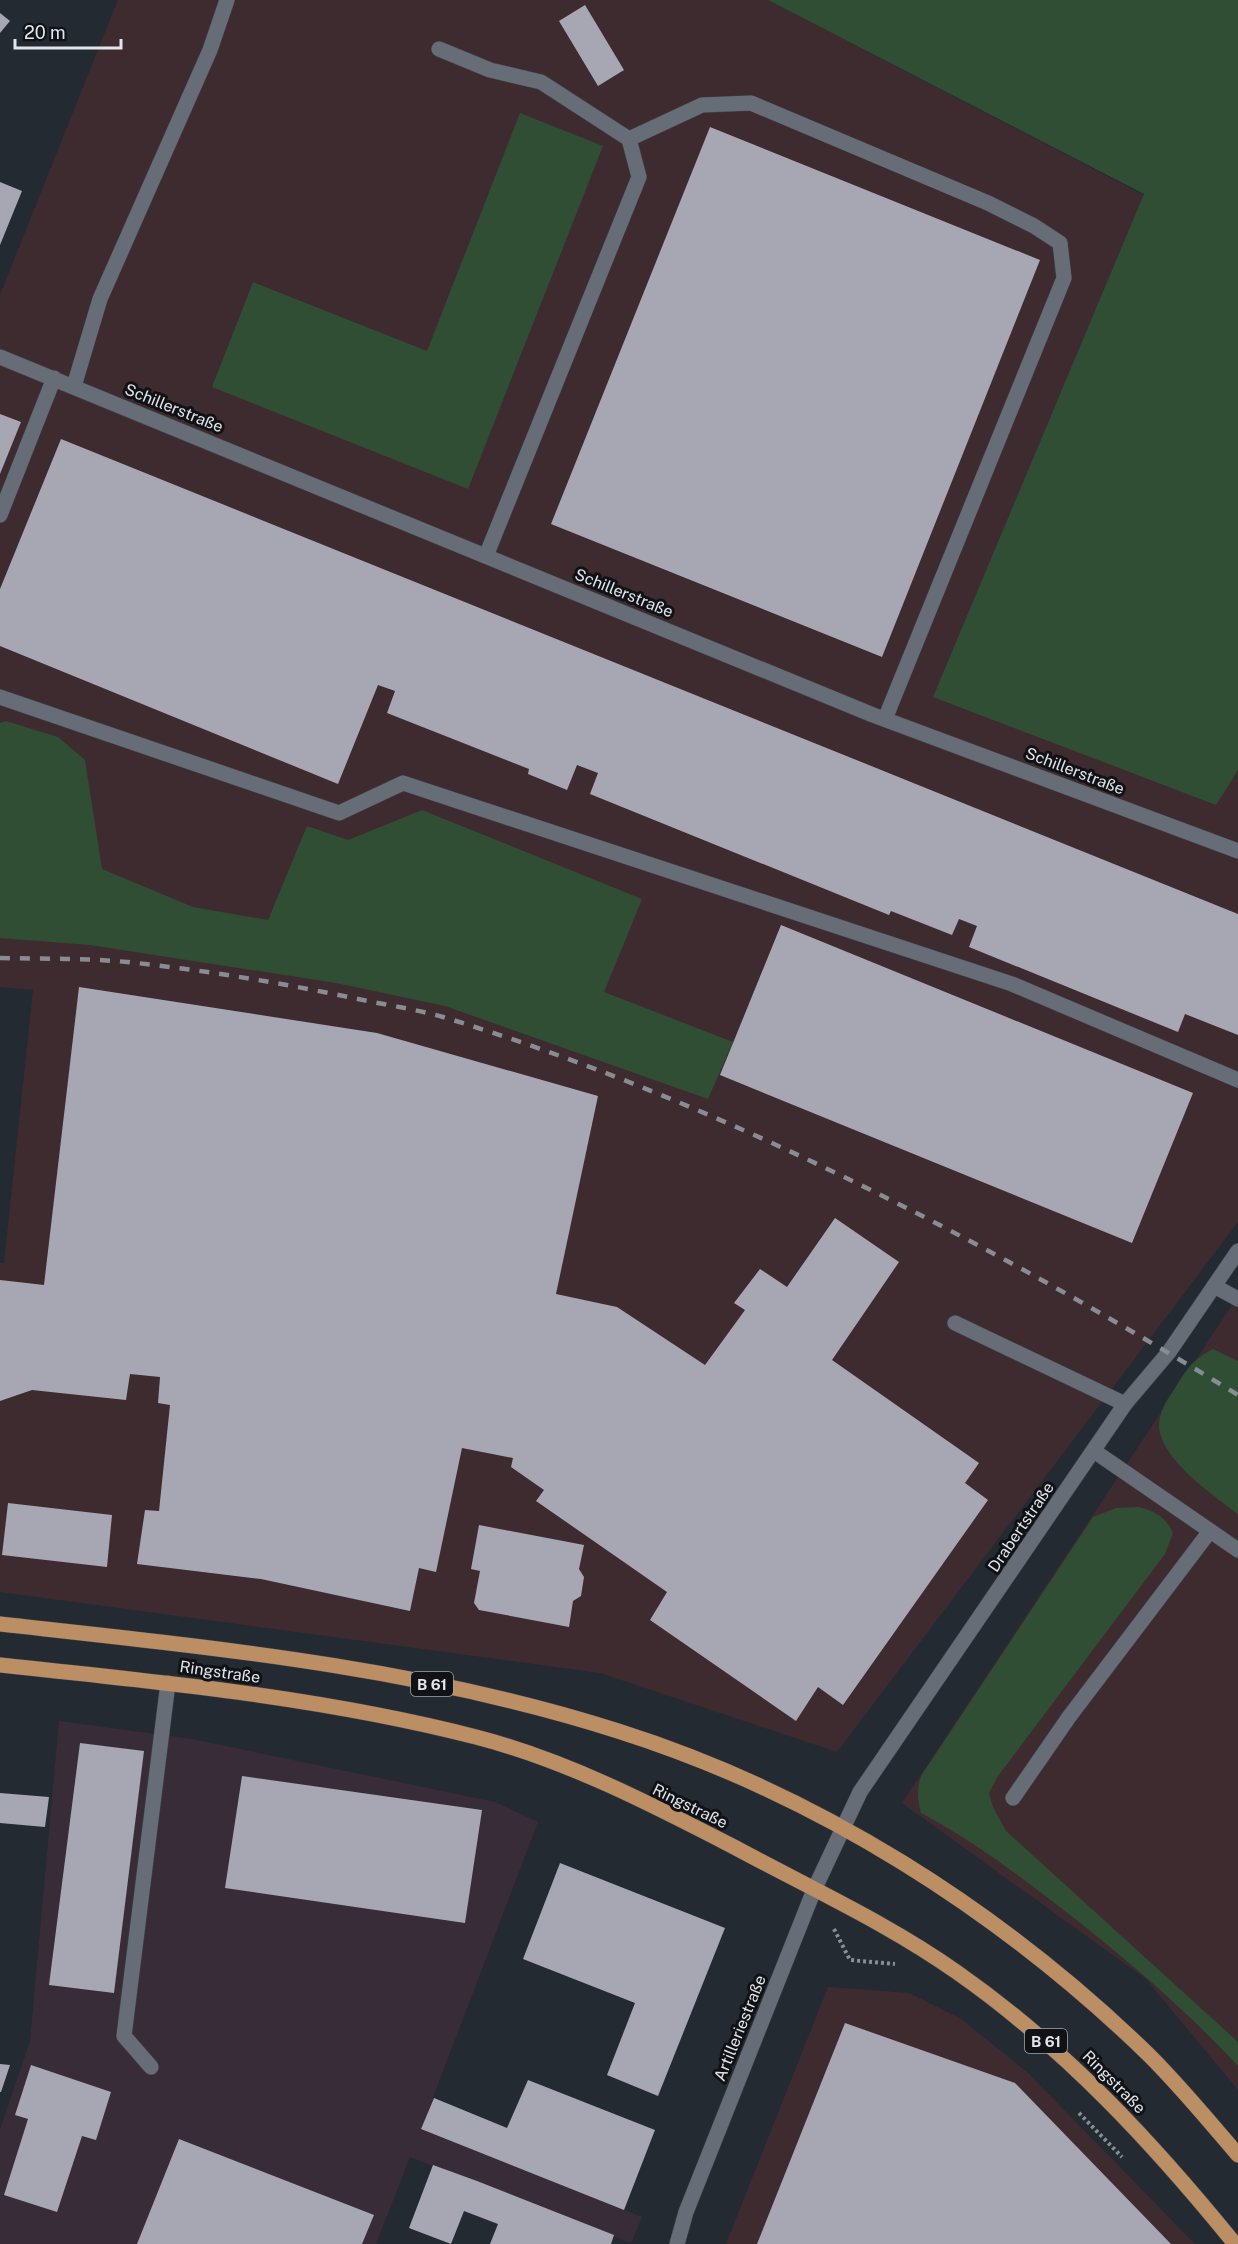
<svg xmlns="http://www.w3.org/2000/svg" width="1238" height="2244" font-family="'Public Sans',sans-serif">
  <rect width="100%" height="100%" fill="#242a32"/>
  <path fill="#3e2b30" d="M 118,0 L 768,0 L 1238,244 L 1238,1222 L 837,1752 L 600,1673 L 0,1592 L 0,1263 L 4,1263 L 33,990 L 0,987 L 0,295 Z
    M 1238,1296 L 1238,2090 L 1146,1979 L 902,1803 Z
    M 828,1987 L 909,1993 L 961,2019 L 1027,2072 L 1195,2244 L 726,2244 Z"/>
  <path fill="#392c39" d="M 59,1721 L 192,1739 L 495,1802 L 538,1822 L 421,2129 L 642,2217 L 631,2243 L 410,2157 L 376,2244 L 0,2244 L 0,2130 L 30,2041 Z"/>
  <path fill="#2f4e34" d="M 768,0 L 1238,0 L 1238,770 L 1216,805 L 933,697 L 1144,194 Z
    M 520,113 L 603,146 L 468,489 L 212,387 L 253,282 L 427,351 Z
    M 6,721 L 58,737 L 85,760 L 102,869 L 193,907 L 268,920 L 307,826 L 348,840 L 422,810 L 642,899 L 604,992 L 733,1042 L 708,1099 L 445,1006 L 336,983 L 90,945 L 0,938 L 0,723 Z
    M 1213,1349 L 1238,1361 L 1238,1514 C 1213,1495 1161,1460 1159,1426 C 1159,1411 1167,1400 1175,1388 C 1187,1369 1192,1360 1213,1349 Z
    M 1138,1507 C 1155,1511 1166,1517 1173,1533 L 1165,1554 L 998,1776 L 989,1793 L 993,1807 L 1006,1831 L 1238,2042 L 1238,2066 C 1183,2007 1121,1954 1057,1905 C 1013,1871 970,1839 921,1813 C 917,1798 917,1790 921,1776 L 1093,1517 L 1116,1508 Z"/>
  <path fill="#a7a7b3" d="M 585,5 L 624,70 L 598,86 L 559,21 Z
    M 0,13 L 10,21 L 0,33 Z
    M 710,127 L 1040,260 L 882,657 L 551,524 Z
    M 0,182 L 22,191 L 0,245 Z
    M 0,414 L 21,422 L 0,474 Z
    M 61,439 L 1238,914 L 1238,1035 L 1185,1014 L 1178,1032 L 969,947 L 977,926 L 959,919 L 952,935 L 891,911 L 889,915 L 590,794 L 598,773 L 577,765 L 567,790 L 528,774 L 529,769 L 387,713 L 395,691 L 378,685 L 338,784 L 0,646 L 0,589 Z
    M 781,925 L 1193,1093 L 1132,1243 L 720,1075 Z
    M 79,987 L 377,1033 L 598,1096 L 556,1294 L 617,1307 L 705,1365 L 745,1310 L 734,1303 L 760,1269 L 787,1287 L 835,1218 L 899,1262 L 832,1360 L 979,1463 L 965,1483 L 988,1500 L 843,1705 L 818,1687 L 796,1721 L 650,1620 L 667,1592 L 536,1501 L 544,1490 L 511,1467 L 513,1458 L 462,1448 L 436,1572 L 419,1568 L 410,1611 L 261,1579 L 137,1564 L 145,1510 L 159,1511 L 170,1405 L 158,1403 L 160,1377 L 130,1374 L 126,1400 L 32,1390 L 0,1401 L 0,1280 L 44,1285 Z
    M 8,1503 L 112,1515 L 107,1567 L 2,1555 Z
    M 479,1525 L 584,1545 L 579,1569 L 584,1577 L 581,1596 L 573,1601 L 569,1627 L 479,1610 L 474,1603 L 480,1571 L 471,1569 Z
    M 80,1743 L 144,1751 L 114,1993 L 49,1985 Z
    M 242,1776 L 482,1810 L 465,1923 L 225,1888 Z
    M 0,1793 L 49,1797 L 45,1827 L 0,1823 Z
    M 560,1863 L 725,1928 L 658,2096 L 607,2075 L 635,2003 L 523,1959 Z
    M 845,2023 L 1015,2083 L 1171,2244 L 757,2244 Z
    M 0,2064 L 10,2065 L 1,2092 L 0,2092 Z
    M 31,2065 L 111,2092 L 96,2140 L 82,2136 L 57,2212 L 4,2195 L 28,2119 L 15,2115 Z
    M 528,2080 L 655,2130 L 624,2210 L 421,2129 L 434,2098 L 507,2128 Z
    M 179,2139 L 374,2215 L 362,2244 L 137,2244 Z
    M 433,2165 L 477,2181 L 614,2235 L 611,2244 L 490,2244 L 498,2224 L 464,2211 L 451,2244 L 409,2228 Z"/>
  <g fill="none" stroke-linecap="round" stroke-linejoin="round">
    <g stroke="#40454c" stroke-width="16">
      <path id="service" d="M 439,49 L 490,70 L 541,82 L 629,139 L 639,177 L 486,556
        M 629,139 L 702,105 L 751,103 L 988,203 L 1034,226 L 1060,243 L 1064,278 L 885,719
        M 0,357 L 873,715 L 1238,851
        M 74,386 L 100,299 L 210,50 L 227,0
        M 0,515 L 54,378
        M 0,697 L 339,813 L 403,783 L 1012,984 L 1238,1080
        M 1214,1286 L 1238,1299
        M 955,1323 L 1125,1404
        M 1094,1451 L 1238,1550
        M 1013,1798 L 1069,1717 L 1210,1531
        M 151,2067 L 124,2036 L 168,1683"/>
    </g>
    <g stroke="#40454c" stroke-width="16">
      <path id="minor" d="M 677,2244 L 686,2212 L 814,1890 L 860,1792 L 1125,1404 L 1169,1352 L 1238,1251"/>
    </g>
    <g stroke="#40454c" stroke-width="16">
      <path id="primary" d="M 0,1624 C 207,1647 419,1667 618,1731 C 817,1794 1001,1911 1150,2056 C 1181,2087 1210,2122 1238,2155
        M 0,1665 C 159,1682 320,1697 476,1737 C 566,1760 653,1805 736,1848 C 810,1888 889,1924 958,1973 C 1065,2048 1153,2143 1235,2244"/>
    </g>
    <path stroke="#898e95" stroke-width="4" stroke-dasharray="3 3" stroke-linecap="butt" d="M 834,1929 L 850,1960 L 895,1964
      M 1079,2113 L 1122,2157"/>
    <use href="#service" stroke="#666d76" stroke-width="15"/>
    <use href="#minor" stroke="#666d76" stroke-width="15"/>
    <use href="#primary" stroke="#bb8e63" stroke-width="15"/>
    <path stroke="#888d94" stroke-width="4.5" stroke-dasharray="10 10" stroke-linecap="butt" d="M 0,958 C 42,959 85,958 127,962 C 204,970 282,983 358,999 C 386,1005 415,1009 443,1017 C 720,1101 992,1244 1238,1395"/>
  </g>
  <g text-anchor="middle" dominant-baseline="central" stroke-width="6" stroke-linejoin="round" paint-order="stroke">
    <g fill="#101216" stroke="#a3a6ab" stroke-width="1.5">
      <rect x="411" y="1672" width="42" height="24" rx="4.5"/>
      <rect x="1025" y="2029" width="42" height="24" rx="4.5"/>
    </g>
    <g font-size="15" font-weight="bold" fill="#e2e6eb">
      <text x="432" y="1684">B 61</text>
      <text x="1046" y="2041">B 61</text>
    </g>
    <g font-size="16" fill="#e2e6eb" stroke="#101216">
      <text transform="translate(174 408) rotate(22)">Schillerstraße</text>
      <text transform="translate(624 593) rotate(22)">Schillerstraße</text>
      <text transform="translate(1075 771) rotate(21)">Schillerstraße</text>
      <text transform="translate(1021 1527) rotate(-56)">Drabertstraße</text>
      <text transform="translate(220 1672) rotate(8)">Ringstraße</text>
      <text transform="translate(690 1806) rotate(26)">Ringstraße</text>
      <text transform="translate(740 2028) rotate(-68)">Artilleriestraße</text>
      <text transform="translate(1114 2082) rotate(45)">Ringstraße</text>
    </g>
  </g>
  <path d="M15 39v9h106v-9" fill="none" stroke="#e2e6eb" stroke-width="3"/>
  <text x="24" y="39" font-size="18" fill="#e2e6eb" stroke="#101216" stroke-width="4.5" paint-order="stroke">20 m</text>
</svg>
